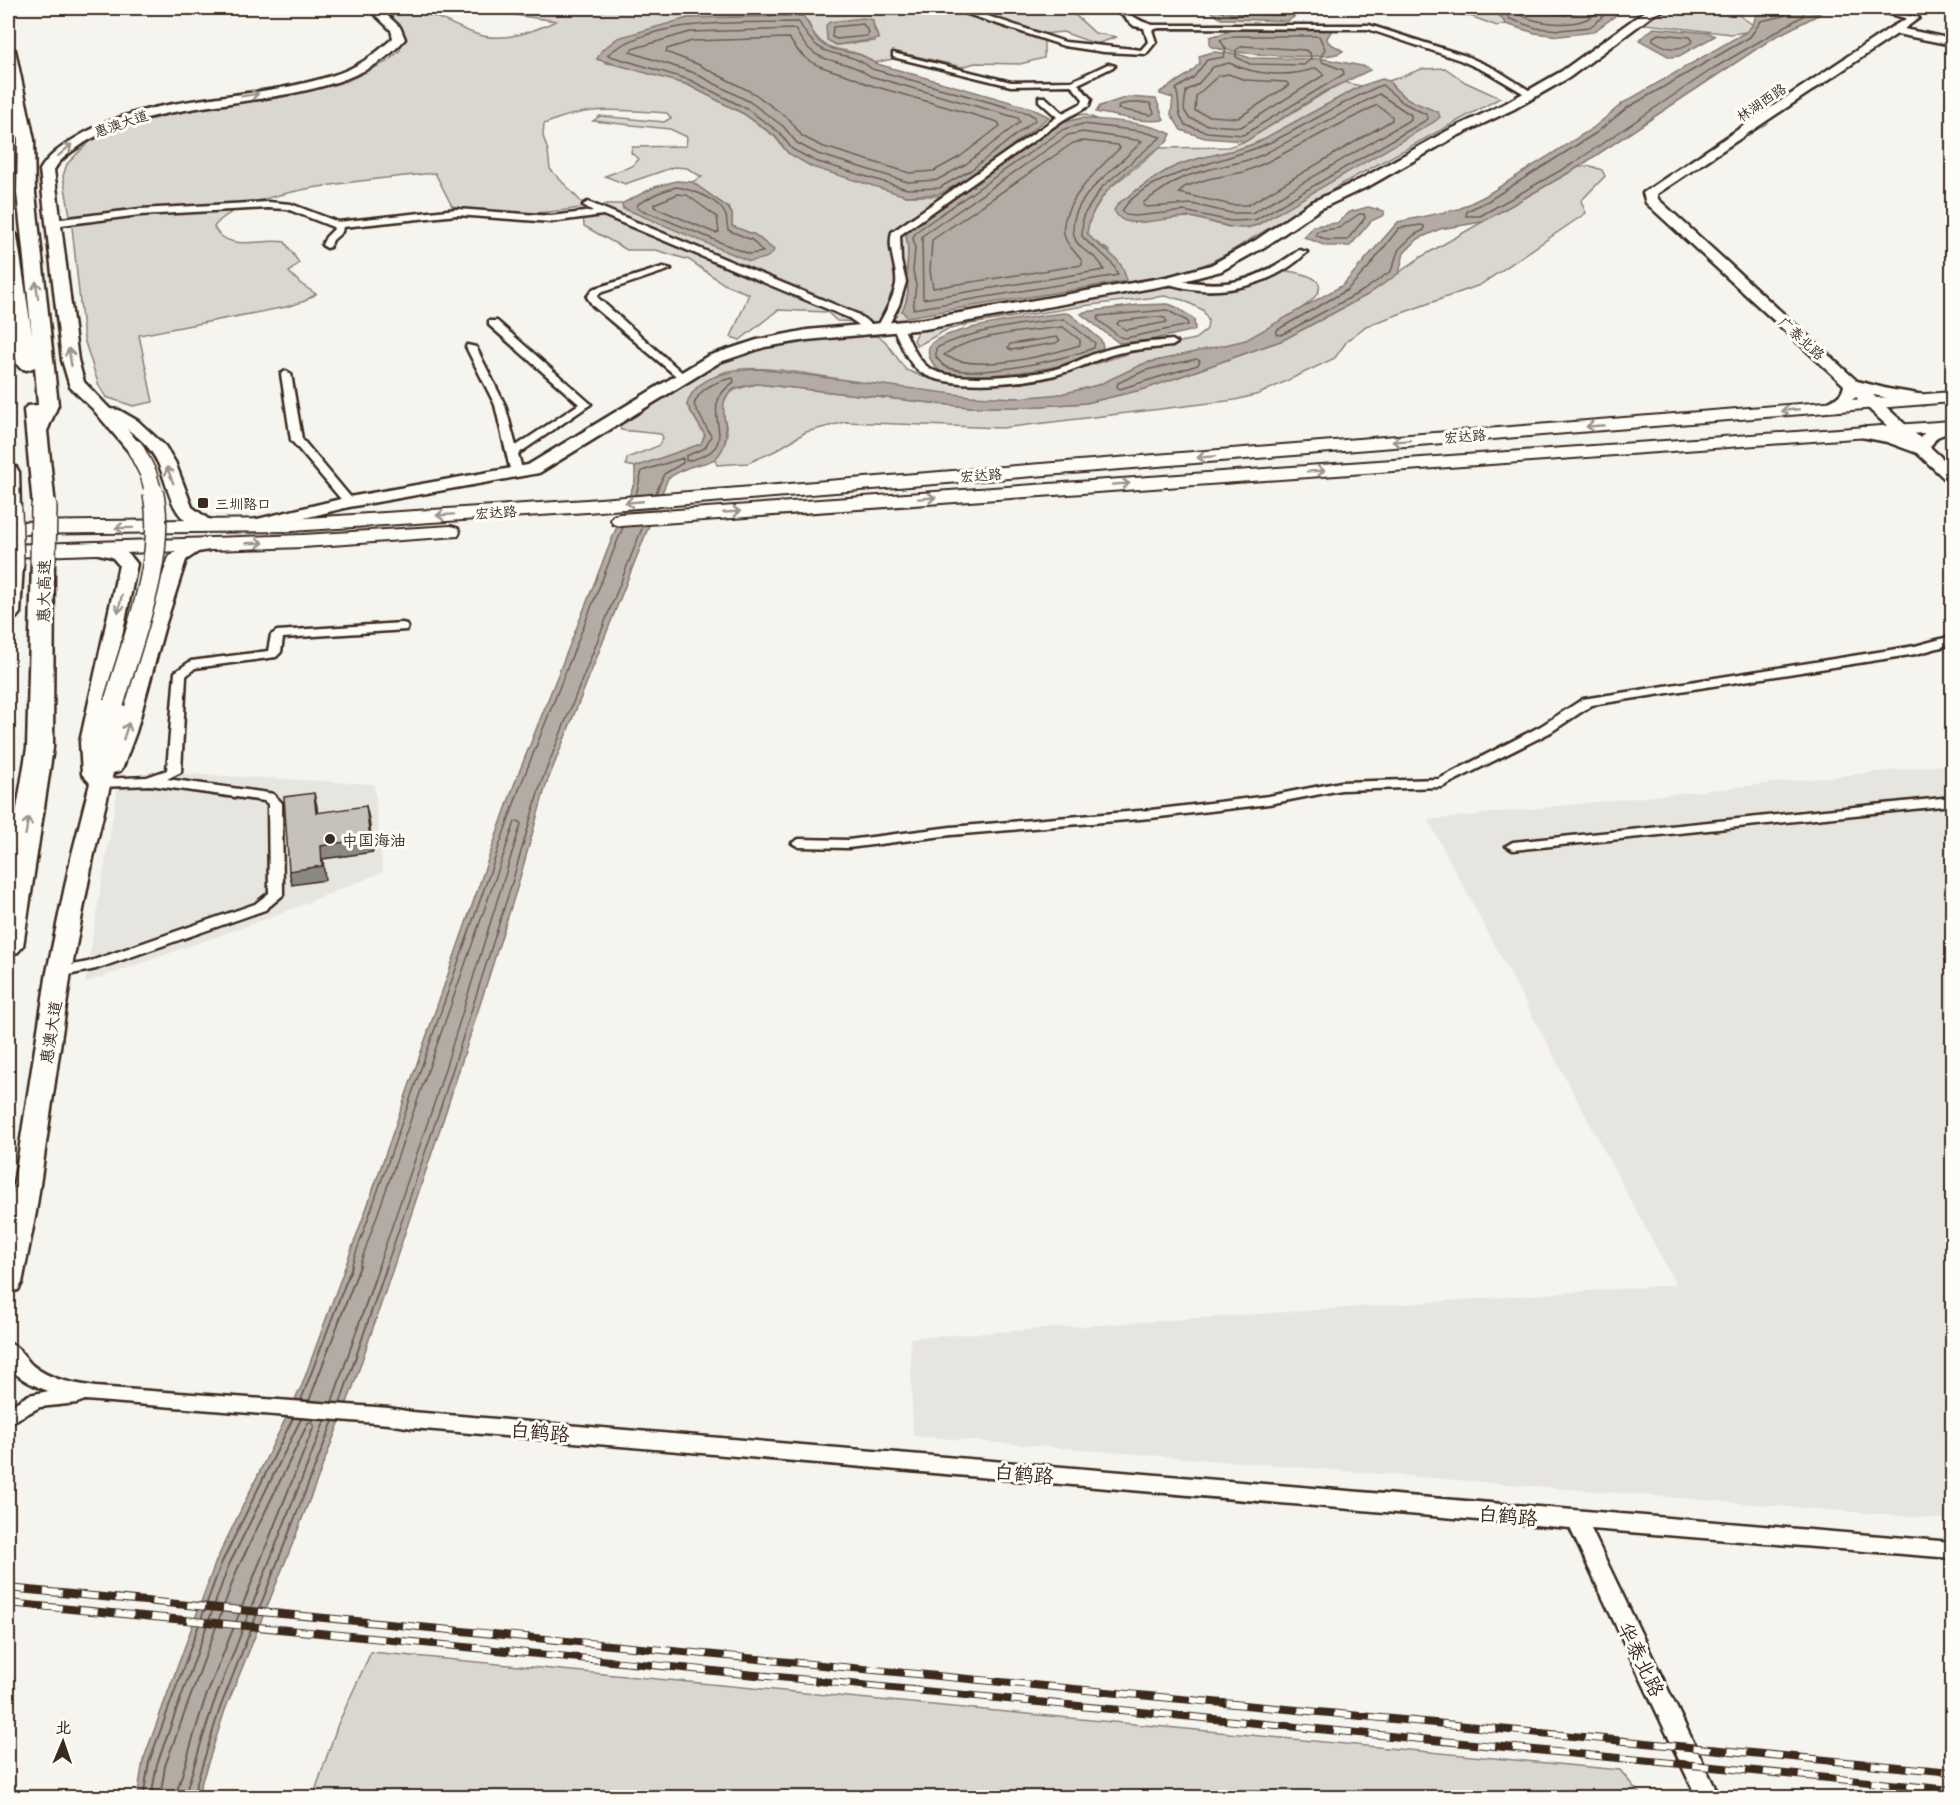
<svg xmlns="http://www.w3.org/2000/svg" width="1960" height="1805" font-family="Mali,'LXGW WenKai TC',sans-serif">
  <rect width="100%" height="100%" fill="#f5f4ee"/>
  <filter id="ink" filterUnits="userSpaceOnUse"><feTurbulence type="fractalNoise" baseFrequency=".0167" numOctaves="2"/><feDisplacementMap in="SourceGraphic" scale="12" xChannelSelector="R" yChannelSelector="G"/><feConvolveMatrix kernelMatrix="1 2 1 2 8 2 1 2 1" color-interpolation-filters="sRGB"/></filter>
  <g filter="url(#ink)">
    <path fill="#e7e5df" d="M 1952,764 L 1952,1520 L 913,1436 L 910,1338 L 1676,1285 L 1428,820 Z
      M 190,774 L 374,784 L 383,872 L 277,915 L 85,983 L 119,780 Z"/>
    <path fill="#dad6d0" stroke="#8a8077" stroke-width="1.5" fill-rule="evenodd" d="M 486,8 L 662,8 C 670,17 680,18 689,8 L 697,8 L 694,12 L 696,14 L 816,11 L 820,8 L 1061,8 L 1075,15 L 1095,33 L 1117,37 L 1096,44 L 1063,32 L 1044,34 L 1044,58 L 1020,64 L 975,63 L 962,67 L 911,55 L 874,63 C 849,41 824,62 808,22 L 787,16 L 688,18 L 660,28 L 597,59 L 607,63 L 629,67 L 688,85 L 744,114 L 775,137 L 788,153 L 906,196 L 950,196 L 1065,117 L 1083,114 L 1097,119 L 1069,120 L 906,235 C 909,248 908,256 907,269 C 907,285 911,295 902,311 L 1110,251 L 1092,240 L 1087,233 L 1089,218 L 1107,190 L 1160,148 L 1228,147 L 1246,141 L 1342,82 L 1361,86 L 1256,143 C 1230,154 1200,155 1174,167 C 1154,176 1136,191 1118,204 L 1170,218 L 1191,217 L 1229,227 L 1247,228 L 1257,225 L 1439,117 L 1438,112 C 1420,105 1399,98 1389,81 L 1422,69 L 1445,68 L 1465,82 L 1500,98 L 1347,181 L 1223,256 L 1194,270 L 903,323 L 837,321 L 827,312 L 778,310 L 740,340 L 731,337 L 749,294 L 724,284 L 689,260 L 656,250 L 627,250 L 584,226 L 583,213 L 607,204 L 622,204 L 623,209 L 773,250 L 755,235 L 732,226 L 732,214 L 729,208 L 692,182 L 702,177 L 687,168 L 674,167 L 625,184 L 605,176 L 632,166 L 639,159 L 631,153 L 632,147 L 686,146 L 687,137 L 670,129 L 593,121 L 600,116 L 664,122 L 671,118 L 667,113 C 620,110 589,105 544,124 L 543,136 L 548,151 L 550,169 L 586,207 C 541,215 496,217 452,206 L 435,173 C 387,178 240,188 214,227 C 227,253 261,238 285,242 L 299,263 L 289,272 L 301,284 L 316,294 L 305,301 L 286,307 L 139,335 L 153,402 L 133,406 L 106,397 L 99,386 L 84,339 L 72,227 L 63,176 L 67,164 L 90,141 L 140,122 L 190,109 L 321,88 L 347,81 L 388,61 L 400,50 L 404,33 L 392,18 L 393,14 C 422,4 449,25 476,34 C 502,43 532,32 556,21 L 508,14 ZM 873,24 L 877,34 L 875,41 L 836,45 Z
      M 1357,8 L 1486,8 L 1496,10 L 1506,24 L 1497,26 L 1473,17 L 1438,10 Z
      M 1685,8 L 1729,8 L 1753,25 L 1746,32 L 1731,34 L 1645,24 C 1651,12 1672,9 1685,8 Z
      M 1591,166 L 1602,170 L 1605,176 L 1581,201 L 1586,213 L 1480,285 L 1366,326 L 1347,341 L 1335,358 L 1259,394 L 1235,400 L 1002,428 L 845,422 L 806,432 L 775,451 L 748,463 L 717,465 L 715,459 C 720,451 727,443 727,433 C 727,425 723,418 723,410 C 722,390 742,387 757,384 L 969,407 L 1025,407 L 1086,403 L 1145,389 L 1283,340 L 1367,295 L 1421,257 L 1579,167 Z
      M 1286,271 C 1367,281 1279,322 1253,337 C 1227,350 1193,353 1165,359 C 1158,361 1149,361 1143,364 C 1128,370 1114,380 1098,385 C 1073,393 1044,398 1017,398 C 968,399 918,390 868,384 C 834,379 750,359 720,374 C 708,380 697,396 687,405 L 705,435 L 701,444 L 635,467 L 626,465 L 627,458 L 658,446 L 663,438 L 661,434 L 621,430 L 619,424 L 717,363 L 734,355 L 790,343 L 838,337 L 878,336 L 885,341 L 906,370 L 924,377 L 946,382 L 1017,382 L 1059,375 L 1133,352 L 1195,339 L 1207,329 L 1208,320 L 1203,310 L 1183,300 L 1165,296 L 1090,305 L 971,324 L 946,330 L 917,346 L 914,340 L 919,330 L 953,322 L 1123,293 L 1164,287 L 1231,289 Z
      M 371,1652 L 1620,1770 L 1642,1797 L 313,1797 L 338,1724 Z"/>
    <path fill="#b4aca4" stroke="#84786e" stroke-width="1.5" d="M 697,8 L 820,8 L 816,11 L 696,14 L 694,12 Z
      M 1206,8 L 1357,8 L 1297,15 L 1288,21 L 1228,19 L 1221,19 Z
      M 1486,8 L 1619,8 L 1615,16 L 1593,32 L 1559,36 L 1535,33 L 1506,24 L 1496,11 Z
      M 1785,8 L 1811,8 L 1811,12 L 1820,14 L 1773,38 L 1577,168 L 1482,222 L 1440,229 L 1418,239 L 1404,253 L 1399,273 L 1367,295 L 1283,340 L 1145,389 L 1086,403 L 1025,407 L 969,407 L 757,384 C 750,385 740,386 734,389 C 709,404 740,434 716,458 C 709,464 694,464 685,469 C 679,471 674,475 668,478 L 546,785 L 517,888 L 447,1108 L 353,1387 L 292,1545 L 225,1710 L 197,1797 L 137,1798 L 143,1761 L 216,1561 L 302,1385 L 367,1207 L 514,785 L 635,481 L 635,467 L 701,444 L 705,435 L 687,405 C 694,375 734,370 759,369 L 969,396 L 1018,398 L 1061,394 L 1098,385 L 1143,364 L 1246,340 L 1343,285 L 1398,222 L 1459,209 L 1485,196 L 1593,128 L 1623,103 L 1746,32 L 1753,25 L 1756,15 L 1780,11 Z
      M 803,16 C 811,26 813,39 825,46 C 843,55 858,49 874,63 L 1031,108 L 1049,117 L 974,175 L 940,194 L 906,196 L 812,167 L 788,153 L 775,136 L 744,114 L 688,85 L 597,59 L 602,50 L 618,38 L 688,18 Z
      M 863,18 L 873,20 L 874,29 L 879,39 L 836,45 L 827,40 L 826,25 L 830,22 Z
      M 1654,28 L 1709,33 L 1715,36 L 1679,56 L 1670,57 L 1639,40 Z
      M 1233,30 L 1332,30 L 1327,38 L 1328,42 L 1343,51 C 1332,62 1226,54 1210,46 L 1210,37 Z
      M 1213,52 L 1238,54 L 1250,58 L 1325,59 L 1367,67 L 1370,70 L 1322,93 L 1246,141 L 1205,138 L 1181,130 L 1171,114 L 1173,98 L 1160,94 L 1160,92 L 1189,74 L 1200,63 L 1199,56 Z
      M 1382,79 L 1389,81 C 1399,98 1420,105 1438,112 L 1440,117 L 1434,122 L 1257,225 C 1232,234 1213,219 1189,217 C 1171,216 1138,227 1123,220 C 1119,218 1116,214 1114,210 L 1118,204 C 1136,191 1154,176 1174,167 C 1200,155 1230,154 1256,143 L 1361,86 Z
      M 1128,97 L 1156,99 L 1164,120 C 1142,123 1118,116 1096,112 L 1100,106 Z
      M 1082,118 C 1110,121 1146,121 1171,134 L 1167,142 C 1136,164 1092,192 1087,233 C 1099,250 1125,256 1126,281 L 907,317 L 902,311 C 911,295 907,285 907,269 C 908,256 909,248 906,235 L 913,226 L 1062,123 Z
      M 676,181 L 692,182 L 728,208 L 732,214 L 732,226 L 755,235 L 774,250 C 769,260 758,260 749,261 L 623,208 L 622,204 L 625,202 L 655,187 Z
      M 1368,207 L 1384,211 L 1384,215 L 1371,221 L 1350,246 L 1326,246 L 1304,237 L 1314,226 L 1337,223 L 1350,212 Z
      M 1168,304 L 1176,307 L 1194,319 L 1195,330 L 1146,341 L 1119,343 L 1081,314 L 1084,312 L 1139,305 Z
      M 1064,313 L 1070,314 L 1101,340 L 1103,347 C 1101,349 1100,352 1097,354 C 1078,367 959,384 940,371 C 933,366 924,352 931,344 C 947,327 1039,316 1064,313 Z"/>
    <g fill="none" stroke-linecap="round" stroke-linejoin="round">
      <path stroke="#6b5e54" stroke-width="1.5" d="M 1216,8 L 1224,13 L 1272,15 L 1287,15 L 1295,10 L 1318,8
        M 1501,8 L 1510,19 L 1536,28 L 1560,30 L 1590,27 L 1613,8
        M 1510,8 C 1527,23 1565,28 1587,19 C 1592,17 1597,12 1602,8
        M 1527,8 L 1566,15 L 1587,8
        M 1788,8 L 1784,16 L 1761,21 L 1750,37 L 1627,108 L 1596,133 L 1488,201 L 1467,211 L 1466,216 L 1480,216 L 1572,164 L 1714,68 L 1803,16 L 1804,8
        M 799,22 C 823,68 842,44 872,69 L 1028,113 L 1035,117 L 1035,120 L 971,170 L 939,188 L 907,189 L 815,161 L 792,149 L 779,132 L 747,109 L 690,80 L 607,55 C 655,17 740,23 799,22 Z
        M 863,24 L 869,33 L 867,36 L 837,39 L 832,37 L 833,27 Z
        M 795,29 C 817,72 839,53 870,76 L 1018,118 L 1020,122 L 966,164 L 937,180 L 908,182 L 818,154 L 797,143 L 783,126 L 750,102 L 692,72 L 630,52 L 632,49 L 690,32 Z
        M 1659,34 L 1690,37 L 1693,41 C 1678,52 1668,50 1653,40 L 1653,37 Z
        M 1234,36 L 1319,36 L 1325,49 L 1321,56 L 1322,62 L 1343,70 L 1344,74 L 1243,135 L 1207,132 L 1185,125 C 1174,107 1182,106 1176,89 L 1193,78 L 1207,60 L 1224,57 L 1226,49 L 1220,40 Z
        M 789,38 C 811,76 836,65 867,84 L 998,122 L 1000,126 L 961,156 L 934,171 L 910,173 L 821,146 L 802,136 L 789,119 L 755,94 L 697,64 L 666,52 L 667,49 L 692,41 Z
        M 1242,46 L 1305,50 L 1310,53 L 1311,59 L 1304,65 L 1250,64 L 1236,57 L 1236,50 Z
        M 1229,63 C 1256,75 1288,78 1316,68 L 1324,75 L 1241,127 L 1208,125 L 1189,118 L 1184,110 L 1186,91 L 1198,84 L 1213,67 Z
        M 1228,74 L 1246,80 L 1286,82 L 1289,85 L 1238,118 L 1210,116 L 1195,111 L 1196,96 L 1218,76 Z
        M 1382,85 L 1402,102 L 1427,115 L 1428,119 L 1255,220 L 1231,221 L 1184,211 L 1135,216 L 1126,215 L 1122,211 C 1144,173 1232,161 1271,142 C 1309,124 1343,101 1382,85 Z
        M 1379,94 L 1411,115 L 1411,119 L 1252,213 L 1231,213 L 1192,204 L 1146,207 L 1143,205 L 1144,202 C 1156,194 1168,185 1180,179 C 1206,167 1236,166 1262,155 Z
        M 1129,103 L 1150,103 L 1154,113 L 1151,115 L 1118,109 L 1119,105 Z
        M 1377,105 L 1392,116 L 1392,120 L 1248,205 L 1232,205 L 1179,193 L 1184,187 L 1208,179 L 1244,172 L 1265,163 Z
        M 1083,124 L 1140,131 L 1161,137 L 1102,187 L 1083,216 L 1082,236 C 1093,250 1113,257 1118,275 L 913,309 L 916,285 L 913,271 L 915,248 L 913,237 L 917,231 L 1064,129 Z
        M 1083,132 L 1142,141 C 1121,166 1065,198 1074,236 C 1078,252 1099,254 1104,270 L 923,299 L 922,236 L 1068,135 Z
        M 1083,141 L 1118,145 L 1120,148 C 1101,166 1055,208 1065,238 C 1068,246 1077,254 1082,261 L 1082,265 L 933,288 L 930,271 L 932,240 L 1073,143 Z
        M 676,187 C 691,189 720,199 726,216 C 727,220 727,225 728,230 L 752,240 L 763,252 L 749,254 L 637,208 L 638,204 L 658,193 Z
        M 678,194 L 687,195 L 717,217 L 719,232 L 715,233 L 654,207 L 654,204 Z
        M 1359,214 L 1364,214 L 1365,218 L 1347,240 L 1327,240 L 1316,235 L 1317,231 L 1339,228 Z
        M 1421,225 L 1424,226 L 1424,230 L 1414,235 L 1399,249 L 1391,271 L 1364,290 L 1281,335 L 1276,334 L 1277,330 L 1347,290 L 1368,268 L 1399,228 Z
        M 1167,310 L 1187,321 L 1188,325 L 1126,338 L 1120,337 L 1097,319 L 1099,316 Z
        M 1157,317 L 1165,318 L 1167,322 L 1126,330 L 1117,324 L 1119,321 Z
        M 1064,319 L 1095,343 L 1094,348 C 1063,359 976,380 946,367 C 942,365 939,361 936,357 L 936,348 C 976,329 1020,324 1064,319 Z
        M 1063,327 L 1080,340 L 1080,345 C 1045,356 977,374 944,355 C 971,334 1030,331 1063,327 Z
        M 1057,337 L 1060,340 L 1056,343 L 1011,350 L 1008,348 L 1010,344 Z
        M 1197,359 L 1200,361 L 1198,365 L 1120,389 L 1117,387 L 1118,383 L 1146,370 Z
        M 733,378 L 734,382 C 689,411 753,447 686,461 L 686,456 L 705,448 L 711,436 L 694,405 C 699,388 717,381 733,378 Z
        M 636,495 L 642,471 L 683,458 L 683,463 L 664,474 L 656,493
        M 351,1267 L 520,787 L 623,527
        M 359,1267 L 515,822 L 519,821 L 521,824 L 434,1104 L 378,1267
        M 386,1267 L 441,1106 L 511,886 L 541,783 L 643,526"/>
      <path stroke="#6b5e54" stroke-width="2" d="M 301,1400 L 352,1266
        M 309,1401 L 360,1266
        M 332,1402 L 379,1266
        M 340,1403 L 387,1266
        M 143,1798 L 149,1762 L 221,1564 L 293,1418
        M 151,1798 L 157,1764 L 228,1567 L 301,1419
        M 160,1798 L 165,1766 L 237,1570 L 308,1423 L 312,1422 L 314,1426 L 204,1702 L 175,1798
        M 184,1798 L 213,1705 L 325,1420
        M 192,1798 L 220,1708 L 333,1421"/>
      <g stroke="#3b2a1e" stroke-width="5">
        <path id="street" d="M 949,8 L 970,10 L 1065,42 L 1133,49 L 1141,50 L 1148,42 L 1144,28 L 1134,26 L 1122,15 L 1107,8 C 1126,8 1135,21 1153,25 L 1369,25 L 1466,56 L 1495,69 L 1535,94 L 1528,96 L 1489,73 L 1460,60 L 1368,29 L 1159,28 L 1152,30 L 1156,42 L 1146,54 L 1104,52 L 1064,46 Z
          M 1866,8 L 1877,8 L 1917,18 L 1913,20 Z
          M 893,53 L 1011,82 L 1072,81 L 1108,64 L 1115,66 L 1078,84 L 1091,99 L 1089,106 L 1063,120 L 900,235 L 901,261 L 906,282 L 899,305 L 886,330 L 881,333 L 869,332 L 849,318 L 603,215 L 551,222 L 457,215 L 343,227 L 342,232 L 333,240 L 330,247 L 327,248 L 322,245 L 326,237 L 334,229 L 333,227 L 287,209 L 268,208 L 140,215 L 53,226 L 48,223 L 53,220 L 140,209 L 268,202 L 291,204 L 338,222 L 457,209 L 551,216 L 593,211 L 583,205 L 588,202 L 857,314 L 877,328 C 884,314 893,300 896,284 C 898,268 887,250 892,232 L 1057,117 L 1039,101 L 1039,97 L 1045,97 L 1063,113 L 1082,103 L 1083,99 L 1071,85 L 1011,86 L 893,57 Z
          M 1299,250 L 1307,252 C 1277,283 1226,296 1185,288 C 1178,286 1169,285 1163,281 L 1168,278 C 1224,290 1252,284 1299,250 Z
          M 663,267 L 671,269 L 600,293 L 597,297 L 686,376 L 687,378 L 682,381 L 593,306 L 587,297 L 593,289 Z
          M 489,321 L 497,321 L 591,404 L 518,454 L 523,473 L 517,476 L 511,473 L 495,405 L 466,347 L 467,345 L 476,347 L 505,405 L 516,446 L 579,404 L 489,325 Z
          M 894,326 L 902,326 C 910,340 915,358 929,368 C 950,383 1027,376 1052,370 C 1073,365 1091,353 1113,348 C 1132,343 1152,342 1172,340 L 1177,343 L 1172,346 C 1154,348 1135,349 1118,353 C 1098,358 1081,368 1062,373 C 1031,383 950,391 922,373 C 907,364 901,343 893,328 Z
          M 286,371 L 291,374 L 302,439 L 353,500 L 353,504 L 345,504 L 291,440 L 281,374 Z
          M 402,623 L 406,624 L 408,627 L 406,630 L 283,638 L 281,652 L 276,657 L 195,668 L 186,676 L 181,772 L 167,779 L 268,793 L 273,794 L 282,803 L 283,895 L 265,910 L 96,969 L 59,977 L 53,975 L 51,972 L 53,969 L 88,962 L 255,904 L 269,893 L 268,804 L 264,801 L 150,785 L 101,787 L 94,783 L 101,779 L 147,777 L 167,770 L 175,672 L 191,661 L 268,651 L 271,635 L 277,631 Z
          M 1952,636 L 1952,644 L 1916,654 L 1592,705 L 1551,732 L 1442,787 L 1341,790 L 1269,804 L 1151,818 L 951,835 L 848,848 L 799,847 L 792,843 L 799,839 L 848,840 L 951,827 L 1151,810 L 1269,796 L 1341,782 L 1439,779 L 1541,726 L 1583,699 L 1915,646 Z
          M 1952,797 L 1952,805 L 1513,850 L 1506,846 L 1513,842 Z
          M 8,1343 C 19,1346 24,1357 32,1365 C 50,1380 73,1383 95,1387 L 389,1408 L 412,1412 L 1952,1542 L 1952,1558 L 1591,1529 L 1720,1798 L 1697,1798 L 1570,1528 L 412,1428 L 389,1424 L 85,1400 L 77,1403 L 40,1407 L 8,1424 L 8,1407 L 29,1395 L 49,1391 C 37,1387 13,1377 8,1363 C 6,1358 7,1348 8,1343 Z"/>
      </g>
      <g stroke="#3b2a1e" stroke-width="5">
        <path id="secondary" d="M 368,8 L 379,8 L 400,27 L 405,39 C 340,118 175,87 84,143 C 73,151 60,158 54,170 L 78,360 L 84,382 L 110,409 L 119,410 L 138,421 L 165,446 L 175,462 L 192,507 L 208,519 L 226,522 L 229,526 L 226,530 C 218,532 211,530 203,528 C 170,522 170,488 158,463 C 151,448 140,438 127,429 L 143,448 L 141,452 L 129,452 L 92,408 L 70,387 L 62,360 L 40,170 C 48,156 60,148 74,139 C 151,91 246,103 331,76 C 357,68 373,56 393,38 L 391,30 Z
          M 1653,8 L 1668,8 L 1653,15 L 1570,77 L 1514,109 L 1455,137 L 1371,185 L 1320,209 L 1266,246 L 1221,271 L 1168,285 L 925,329 L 807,340 L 765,347 L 720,362 L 539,473 L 349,507 L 251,531 L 245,530 L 242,526 L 245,522 L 349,497 L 528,465 L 708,356 L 757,340 L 807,330 L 925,319 L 1167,277 L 1211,265 L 1256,240 L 1310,203 L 1361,179 L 1447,131 L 1506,103 L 1562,71 L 1645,11 Z
          M 1913,15 L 1919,18 L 1904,29 L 1952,39 L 1952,45 L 1897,34 L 1657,194 L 1658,199 L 1857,381 L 1888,389 L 1930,396 L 1932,399 L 1930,402 L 1924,404 L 1873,395 L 1920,438 C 1927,428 1940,421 1952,422 L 1952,431 L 1937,437 L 1930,447 L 1952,467 L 1952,481 L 1946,480 L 1917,453 L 1887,442 L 1856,436 L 1854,432 L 1862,427 L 1897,435 L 1856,397 L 1838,410 L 1826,410 L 1824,407 C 1831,398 1842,399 1844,385 L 1646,203 L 1643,193 L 1890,28 Z
          M 213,539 L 219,540 L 222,544 L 219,548 L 198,552 L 186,560 L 164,629 L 136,732 L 123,767 L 120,771 L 113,773 L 93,858 L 71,972 L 36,1212 L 22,1283 L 18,1290 L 8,1293 L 8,1222 L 47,972 L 71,858 L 90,783 L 82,774 L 80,742 L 119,565 L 112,557 L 90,552 L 87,548 L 90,544 C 108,540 127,549 137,564 L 109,698 L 121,699 L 124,703 L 144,629 L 169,557 L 186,544 Z"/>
      </g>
      <g stroke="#3b2a1e" stroke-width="4">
        <path id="primary" d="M 1952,392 L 1952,402 L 587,512 L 291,531 L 8,534 L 8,522 L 291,519 L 587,500 Z
          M 1952,421 L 1952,431 L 620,526 L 613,524 L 611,520 L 613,516 L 620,514 Z
          M 451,526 L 458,528 L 460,532 L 458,536 L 303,547 L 8,557 L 8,545 L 303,535 Z"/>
      </g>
      <g stroke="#3b2a1e" stroke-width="5">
        <path id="highway" d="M 8,46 L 15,50 L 34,140 L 35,193 L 58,405 L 47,431 L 55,506 L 52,511 L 44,513 L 36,511 L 33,506 L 24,410 L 27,406 L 38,405 L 35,367 L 27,370 L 20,368 L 17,364 L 8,296 L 8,231 L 14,232 L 17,236 L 32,335 L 17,193 L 18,140 L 8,86 Z
          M 8,466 L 16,467 L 19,472 L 20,510 L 17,515 L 9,517 Z
          M 43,553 L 51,555 L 54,560 L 53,748 L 23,946 L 18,952 L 8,955 L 8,863 L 27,748 L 32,560 L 35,555 Z
          M 11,557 L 19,559 L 23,564 L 20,613 L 16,618 L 8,620 L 8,558 Z"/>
      </g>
      <use href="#street" fill="#fdfcf7" fill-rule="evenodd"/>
      <use href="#secondary" fill="#fdfcf7" fill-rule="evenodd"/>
      <use href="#primary" fill="#fdfcf7" fill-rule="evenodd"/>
      <use href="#highway" fill="#fdfcf7" fill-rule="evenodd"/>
      <g stroke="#3b2a1e" stroke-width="8">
        <path id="rail" d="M 8,1588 L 1952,1772
          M 8,1603 L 1952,1790"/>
      </g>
      <use href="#rail" stroke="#fdfcf7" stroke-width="6" stroke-dasharray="18" stroke-linecap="butt"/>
      <g stroke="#3b2a1e" stroke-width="19" stroke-linecap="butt">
        <path id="secondary-bridge-far1" d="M 135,448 L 148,473 L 154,494"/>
      </g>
      <g stroke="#3b2a1e" stroke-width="23" stroke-linecap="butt">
        <path id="secondary-bridge" d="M 114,703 C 132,641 167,557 153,492"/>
      </g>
      <g stroke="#3b2a1e" stroke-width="28" stroke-linecap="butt">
        <path id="highway-bridge" d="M 9,510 L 11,564
          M 43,560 L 44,506"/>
      </g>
      <use href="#secondary-bridge-far1" stroke="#fdfcf7" stroke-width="16"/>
      <use href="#secondary-bridge" stroke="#fdfcf7" stroke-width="20"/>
      <use href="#highway-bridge" stroke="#fdfcf7" stroke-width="25"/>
    </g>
    <path fill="#8b8783" stroke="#3b2a1e" stroke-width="1.5" d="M 314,793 L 317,806 L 319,827 L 316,813 Z
      M 366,806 L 369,819 L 373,852 L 323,859 L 325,880 L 292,885 L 289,871 L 321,846 Z"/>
    <path fill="#c7c1bb" stroke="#3b2a1e" stroke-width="1.5" d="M 314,793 L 316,813 L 366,806 L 370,838 L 321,846 L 322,866 L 289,871 L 284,797 Z"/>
    <defs><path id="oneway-shaft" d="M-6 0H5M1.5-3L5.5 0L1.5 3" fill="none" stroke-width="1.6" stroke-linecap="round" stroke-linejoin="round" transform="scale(1.5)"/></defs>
    <g stroke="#9c938a">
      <use href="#oneway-shaft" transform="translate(250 95) rotate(-9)"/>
      <use href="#oneway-shaft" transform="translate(65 150) rotate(-41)"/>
      <use href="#oneway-shaft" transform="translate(37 290) rotate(-97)"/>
      <use href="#oneway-shaft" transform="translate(70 357) rotate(-99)"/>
      <use href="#oneway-shaft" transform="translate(1790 410) rotate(175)"/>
      <use href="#oneway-shaft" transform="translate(1595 426) rotate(175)"/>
      <use href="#oneway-shaft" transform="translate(1401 441) rotate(175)"/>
      <use href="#oneway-shaft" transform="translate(1206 457) rotate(175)"/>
      <use href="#oneway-shaft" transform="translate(1316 471) rotate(-4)"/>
      <use href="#oneway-shaft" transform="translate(170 475) rotate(-112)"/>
      <use href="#oneway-shaft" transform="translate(1121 484) rotate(-4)"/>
      <use href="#oneway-shaft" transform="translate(927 498) rotate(-4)"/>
      <use href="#oneway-shaft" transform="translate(634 502) rotate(175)"/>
      <use href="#oneway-shaft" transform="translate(732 512) rotate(-4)"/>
      <use href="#oneway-shaft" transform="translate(445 515) rotate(176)"/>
      <use href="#oneway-shaft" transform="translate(124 528) rotate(179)"/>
      <use href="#oneway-shaft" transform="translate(255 543) rotate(-2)"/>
      <use href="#oneway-shaft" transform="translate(120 604) rotate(101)"/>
      <use href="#oneway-shaft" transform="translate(126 731) rotate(-72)"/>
      <use href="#oneway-shaft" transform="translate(27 826) rotate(-81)"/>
    </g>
  </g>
  <g fill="#3b2a1e" stroke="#fdfcf7" stroke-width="2">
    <rect x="197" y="497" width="12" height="12" rx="3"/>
    <circle cx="330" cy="839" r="6"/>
  </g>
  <g text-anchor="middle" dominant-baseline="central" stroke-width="6" stroke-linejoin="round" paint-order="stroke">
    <g font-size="14" fill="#3b2a1e" stroke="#fdfcf7">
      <text transform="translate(1761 102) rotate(-34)">林湖西路</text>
      <text transform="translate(121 123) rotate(-19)">惠澳大道</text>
      <text transform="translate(1802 338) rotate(42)">广泰北路</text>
      <text transform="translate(1465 436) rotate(-5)">宏达路</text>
      <text transform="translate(981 475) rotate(-5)">宏达路</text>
      <text transform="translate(496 512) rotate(-4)">宏达路</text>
    </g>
    <g font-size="14" fill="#3b2a1e" stroke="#fdfcf7" text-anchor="start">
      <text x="215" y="503">三圳路口</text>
    </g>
    <g font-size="16" fill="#3b2a1e" stroke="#fdfcf7">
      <text transform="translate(43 591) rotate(-89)">惠大高速</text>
      <text transform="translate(50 1032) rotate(-81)">惠澳大道</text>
    </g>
    <g font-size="16" fill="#3b2a1e" stroke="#fdfcf7" text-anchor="start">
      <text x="342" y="839">中国海油</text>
    </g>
    <g font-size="20" fill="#3b2a1e" stroke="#fdfcf7">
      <text transform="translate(540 1431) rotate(5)">白鹤路</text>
      <text transform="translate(1024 1473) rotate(5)">白鹤路</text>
      <text transform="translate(1508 1515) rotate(5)">白鹤路</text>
      <text transform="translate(1642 1659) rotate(64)">华泰北路</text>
    </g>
  </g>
  <rect width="1960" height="1805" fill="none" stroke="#fdfcf7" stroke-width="30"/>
  <rect x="15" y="15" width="1930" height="1775" fill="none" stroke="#3b2a1e" stroke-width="2" filter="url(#ink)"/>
  <g transform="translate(63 1742) rotate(2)" stroke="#fdfcf7" stroke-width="4.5" paint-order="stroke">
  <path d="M0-4.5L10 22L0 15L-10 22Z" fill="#3b2a1e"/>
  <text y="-9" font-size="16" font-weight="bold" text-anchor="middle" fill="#3b2a1e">北</text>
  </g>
</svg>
